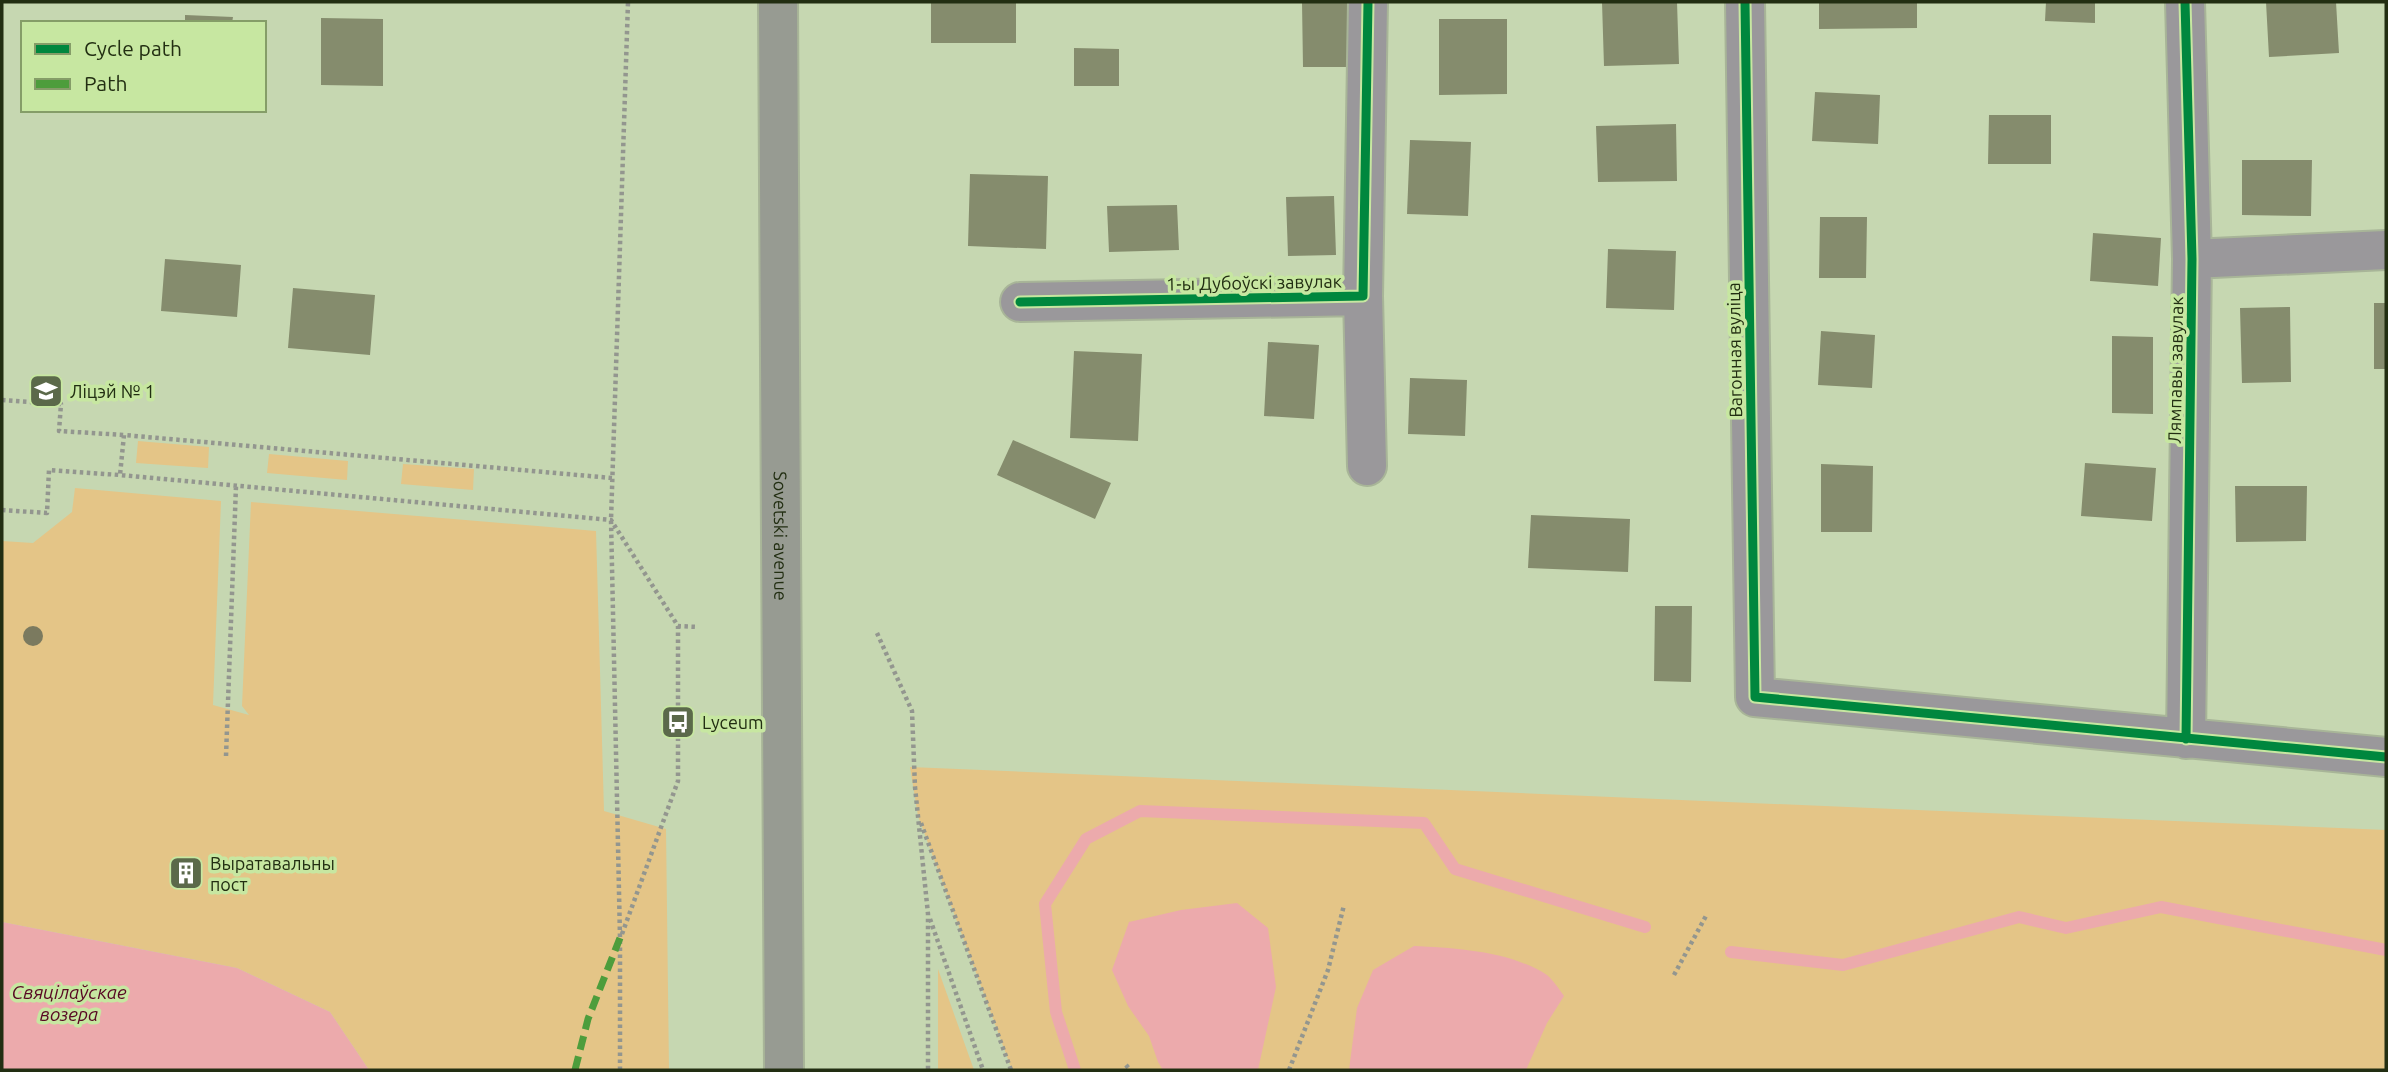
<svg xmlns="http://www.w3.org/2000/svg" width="2388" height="1072" font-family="Ubuntu,sans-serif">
  <rect width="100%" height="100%" fill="#c6d7b1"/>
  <path fill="#e4c587" d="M 138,441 L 209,447 L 208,468 L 136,463 Z
    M 269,454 L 348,461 L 347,480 L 267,473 Z
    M 403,464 L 474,469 L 473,490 L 401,484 Z
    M 75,488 L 221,501 L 213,705 L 249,715 L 242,706 L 251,502 L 596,531 L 604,811 L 666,829 L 669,1070 L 369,1070 L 330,1012 L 237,968 L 2,922 L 2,541 L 33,543 L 72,512 Z
    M 910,767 L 2386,830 L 2386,1070 L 1012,1070 L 918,816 Z
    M 938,969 L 974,1070 L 938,1070 Z"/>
  <path fill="#ecaaac" d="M 1237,903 L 1268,928 L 1276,987 L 1258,1070 L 1163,1070 L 1158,1062 L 1149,1036 L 1128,1006 L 1112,970 L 1129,922 L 1181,910 Z
    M 2,922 L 237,968 L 330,1012 L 369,1070 L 2,1070 Z
    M 1414,946 C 1456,948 1510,951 1547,975 C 1553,980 1559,989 1564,996 L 1547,1023 L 1526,1070 L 1349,1070 L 1357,1008 L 1373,970 Z"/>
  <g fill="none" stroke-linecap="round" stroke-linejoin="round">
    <path stroke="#ecaaac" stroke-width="12" d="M 1731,952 L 1843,965 L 2019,917 L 2066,928 L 2161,907 L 2386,950
      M 1075,1070 L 1056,1012 L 1045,904 L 1086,839 L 1140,811 L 1424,823 L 1455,869 L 1645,927"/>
  </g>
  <path fill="#858c6d" d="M 931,2 L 1016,2 L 1016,43 L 931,43 Z
    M 1302,2 L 1353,2 L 1354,67 L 1303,67 Z
    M 1602,2 L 1677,2 L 1679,64 L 1604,66 Z
    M 1819,2 L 1917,2 L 1917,28 L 1819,29 Z
    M 2046,2 L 2095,2 L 2095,23 L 2045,21 Z
    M 2266,2 L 2336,2 L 2339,53 L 2269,57 Z
    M 185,15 L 233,17 L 232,23 L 185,23 Z
    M 321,18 L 383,19 L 383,86 L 321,85 Z
    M 1439,19 L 1507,19 L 1507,94 L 1439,95 Z
    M 1074,48 L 1119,49 L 1119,86 L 1074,86 Z
    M 1815,92 L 1880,95 L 1878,144 L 1812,141 Z
    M 1989,115 L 2051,115 L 2051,164 L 1988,164 Z
    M 1676,124 L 1677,181 L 1598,182 L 1596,126 Z
    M 1410,140 L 1471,142 L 1468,216 L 1407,214 Z
    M 2242,160 L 2312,160 L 2311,216 L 2242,215 Z
    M 970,174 L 1048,176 L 1046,249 L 968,246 Z
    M 1334,196 L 1336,255 L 1288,256 L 1286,197 Z
    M 1177,205 L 1179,250 L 1109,252 L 1107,206 Z
    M 1820,217 L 1867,217 L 1866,278 L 1819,278 Z
    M 2093,233 L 2161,238 L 2158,286 L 2090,281 Z
    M 1608,249 L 1676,251 L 1674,310 L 1606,308 Z
    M 165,259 L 241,265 L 237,317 L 161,311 Z
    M 293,288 L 375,295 L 370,355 L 288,348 Z
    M 2374,303 L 2386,303 L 2386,369 L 2374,369 Z
    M 2290,307 L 2291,382 L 2242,383 L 2240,308 Z
    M 1821,331 L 1875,335 L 1872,388 L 1818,385 Z
    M 2112,336 L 2153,337 L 2153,414 L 2112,413 Z
    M 1268,342 L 1319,345 L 1314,419 L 1264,416 Z
    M 1074,351 L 1142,354 L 1138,441 L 1070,438 Z
    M 1410,378 L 1467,380 L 1465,436 L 1408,434 Z
    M 1013,440 L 1111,483 L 1095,519 L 997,475 Z
    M 2085,463 L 2156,468 L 2152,521 L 2081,516 Z
    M 1821,464 L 1873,466 L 1872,532 L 1821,532 Z
    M 2235,486 L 2307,486 L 2306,541 L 2236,542 Z
    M 1531,515 L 1630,519 L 1628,572 L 1528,568 Z
    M 1655,606 L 1692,606 L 1691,682 L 1654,681 Z
    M 180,862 L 194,864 L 191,885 L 177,883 Z"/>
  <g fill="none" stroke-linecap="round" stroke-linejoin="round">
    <g stroke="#a8b598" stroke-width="42">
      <path id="minor" d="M 1745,2 L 1755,697 L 2386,757
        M 2185,2 L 2192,259 L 2186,739
        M 2192,259 L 2386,250
        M 1363,296 L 1367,466
        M 1020,302 L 1363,296 L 1368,2"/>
    </g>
    <g stroke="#a8b598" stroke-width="42">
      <g id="major">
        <path id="s1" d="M 778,2 L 784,1070"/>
      </g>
    </g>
    <path stroke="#93968f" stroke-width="4.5" stroke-dasharray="3.5 3.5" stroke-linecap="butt" d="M 2,400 L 61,404 L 59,431 L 124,435
      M 612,478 L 124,435 L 120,475 L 611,520 L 678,626 L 698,627
      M 2,510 L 47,513 L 49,470 L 120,475
      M 877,633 L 912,711 L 915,787 L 928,914 L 928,1070
      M 226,756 L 236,486
      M 921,823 L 1011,1070
      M 930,919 L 983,1070
      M 622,934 L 678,781 L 678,626
      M 1674,975 L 1707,914
      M 1126,1065 L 1130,1070
      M 620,1070 L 620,938 L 611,520 L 628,2
      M 1289,1070 L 1328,970 L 1344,905"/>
    <use href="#minor" stroke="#9a989b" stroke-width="38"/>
    <use href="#major" stroke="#979b92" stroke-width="38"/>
    <path stroke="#4d9d3c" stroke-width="7" stroke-dasharray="14 7" stroke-linecap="butt" d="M 575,1070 L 588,1019 L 620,938"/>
    <g stroke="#c7e7a1" stroke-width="13">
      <path id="cycleway" d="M 1745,2 L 1755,697 L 2386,757
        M 2185,2 L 2192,259 L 2186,739
        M 1020,302 L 1363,296 L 1368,2"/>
    </g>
    <use href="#cycleway" stroke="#00873e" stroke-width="9"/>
  </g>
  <circle fill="#7b7a5f" cx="33" cy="636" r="10"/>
  <defs>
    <g id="school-square" transform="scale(1.75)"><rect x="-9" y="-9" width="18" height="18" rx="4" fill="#5b694a" stroke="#c7e7a1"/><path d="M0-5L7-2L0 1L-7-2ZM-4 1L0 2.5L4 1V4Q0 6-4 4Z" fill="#fff"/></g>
    <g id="bus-square" transform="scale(1.75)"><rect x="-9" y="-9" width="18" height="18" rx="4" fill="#5b694a" stroke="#c7e7a1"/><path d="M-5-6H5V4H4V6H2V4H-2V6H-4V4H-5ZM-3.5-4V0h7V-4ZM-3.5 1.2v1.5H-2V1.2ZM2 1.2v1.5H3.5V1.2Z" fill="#fff"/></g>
    <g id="building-square" transform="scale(1.75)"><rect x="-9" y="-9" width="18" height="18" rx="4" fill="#5b694a" stroke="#c7e7a1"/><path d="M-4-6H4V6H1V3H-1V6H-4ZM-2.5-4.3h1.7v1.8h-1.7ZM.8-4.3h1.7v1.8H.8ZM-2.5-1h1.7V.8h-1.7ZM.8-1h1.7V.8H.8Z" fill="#fff"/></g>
  </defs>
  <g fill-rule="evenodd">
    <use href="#school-square" x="46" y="391"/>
    <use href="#bus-square" x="678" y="722"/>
    <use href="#building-square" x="186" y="873"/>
  </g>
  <g text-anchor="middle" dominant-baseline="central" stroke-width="7" stroke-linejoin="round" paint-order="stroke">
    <g font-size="18" fill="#222e12" stroke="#c7e7a1">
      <text transform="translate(1254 282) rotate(-1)">1-ы Дубоўскі завулак</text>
      <text transform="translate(1734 350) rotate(-91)">Вагонная вуліца</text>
      <text transform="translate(2175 370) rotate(-89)">Лямпавы завулак</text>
      <text stroke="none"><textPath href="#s1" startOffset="534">Sovetski avenue</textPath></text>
    </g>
    <g font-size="18" fill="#222e12" stroke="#c7e7a1" text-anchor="start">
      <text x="70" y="391">Ліцэй № 1</text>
      <text x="702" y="722">Lyceum</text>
      <text x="210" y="863">Выратавальны<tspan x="210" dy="21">пост</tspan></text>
    </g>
    <g font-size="19" font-style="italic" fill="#580823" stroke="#c7e7a1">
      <text x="69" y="992">Свяцілаўскае<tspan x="69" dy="22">возера</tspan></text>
    </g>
  </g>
  <rect width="2388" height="1072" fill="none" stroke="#222e12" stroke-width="7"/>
  <rect x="21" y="21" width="245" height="91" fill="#c7e7a1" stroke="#859d68" stroke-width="2"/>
  <rect x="35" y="44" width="35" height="10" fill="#00873e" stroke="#859d68" stroke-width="2"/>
  <text x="84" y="56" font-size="21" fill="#222e12">Cycle path</text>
  <rect x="35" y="79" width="35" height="10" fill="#4d9d3c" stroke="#859d68" stroke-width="2"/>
  <text x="84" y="91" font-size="21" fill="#222e12">Path</text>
</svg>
